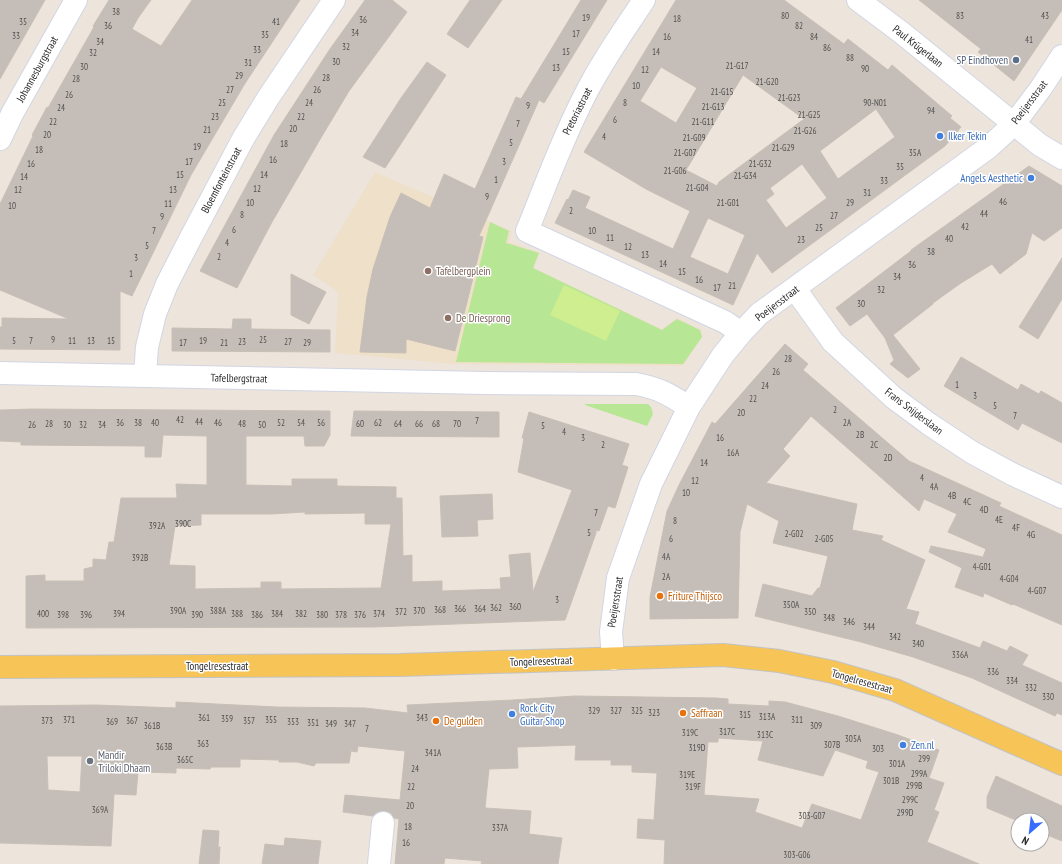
<svg xmlns="http://www.w3.org/2000/svg" width="1062" height="864" font-family="'PT Sans Narrow',sans-serif">
  <rect width="100%" height="100%" fill="#ede4dc"/>
  <path fill="#efe0ca" d="M 375,172 L 512,231 L 509,242 L 540,253 L 534,268 L 662,329 L 677,318 L 701,330 L 702,337 L 683,366 L 453,364 L 335,353 L 338,292 L 313,275 Z"/>
  <path fill="#b7e695" d="M 490,222 L 509,231 L 506,243 L 539,253 L 533,268 L 662,330 L 677,319 L 700,330 L 702,337 L 683,364 L 456,362 Z
    M 585,404 L 648,404 L 651,407 L 653,414 L 647,426 L 585,405 Z"/>
  <path fill="#ceee90" d="M 564,285 L 620,311 L 606,341 L 550,315 Z"/>
  <path fill="#c5beb8" stroke="#c8c0b5" fill-rule="evenodd" d="M 0,0 L 45,0 L 0,79 Z
    M 109,0 L 151,0 L 138,18 L 132,29 L 161,46 L 192,0 L 300,0 L 244,85 L 191,175 L 132,296 L 120,291 L 120,350 L 0,349 L 0,327 L 2,327 L 2,318 L 69,319 L 0,290 L 0,204 L 33,136 L 32,135 L 47,107 L 48,108 L 94,27 L 93,26 Z
    M 365,0 L 392,0 L 407,12 L 349,91 L 322,136 L 272,222 L 237,288 L 200,271 L 274,135 L 330,49 Z
    M 470,0 L 502,0 L 468,48 L 447,34 Z
    M 581,0 L 607,0 L 544,103 L 539,100 L 479,236 L 483,237 L 455,351 L 406,339 L 406,353 L 360,352 L 367,297 L 373,269 L 390,217 L 401,193 L 430,208 L 444,174 L 475,189 L 516,97 L 521,99 Z
    M 676,0 L 784,0 L 844,44 L 848,39 L 888,70 L 892,65 L 952,116 L 950,118 L 961,127 L 945,146 L 772,273 L 757,253 L 733,305 L 555,223 L 567,199 L 568,200 L 573,190 L 590,197 L 585,208 L 673,249 L 690,211 L 646,189 L 584,152 ZM 661,67 L 697,88 L 676,123 L 640,101 ZM 743,75 L 804,119 L 719,182 L 717,186 L 686,170 ZM 876,109 L 895,137 L 838,179 L 820,151 ZM 802,164 L 827,198 L 786,228 L 766,200 L 774,194 L 770,188 ZM 708,218 L 745,235 L 728,274 L 690,257 Z
    M 919,0 L 1062,0 L 1062,10 L 1014,81 L 978,52 L 981,49 Z
    M 427,62 L 446,75 L 385,168 L 363,157 L 401,98 Z
    M 1029,166 L 1062,186 L 1062,228 L 1044,241 L 1032,233 L 1026,254 L 1000,274 L 992,264 L 961,283 L 933,303 L 933,304 L 893,335 L 920,369 L 908,378 L 890,364 L 894,360 L 885,338 L 867,314 L 850,326 L 836,308 L 911,251 L 911,250 Z
    M 1062,258 L 1062,299 L 1038,339 L 1019,327 Z
    M 291,274 L 326,292 L 309,324 L 291,315 Z
    M 233,319 L 251,319 L 251,329 L 330,330 L 330,352 L 172,351 L 172,328 L 232,329 Z
    M 785,344 L 808,364 L 803,370 L 909,461 L 1001,503 L 999,506 L 1062,535 L 1062,625 L 1013,604 L 1012,605 L 984,593 L 983,597 L 955,587 L 962,568 L 929,552 L 931,546 L 983,557 L 986,549 L 948,532 L 957,514 L 924,499 L 919,511 L 811,416 L 783,449 L 790,456 L 766,483 L 857,504 L 852,530 L 883,536 L 881,540 L 925,560 L 906,609 L 919,612 L 915,624 L 980,648 L 983,641 L 1007,651 L 1010,646 L 1028,655 L 1022,665 L 1062,683 L 1062,715 L 1057,713 L 1055,716 L 972,678 L 913,657 L 861,642 L 755,616 L 763,584 L 812,596 L 818,588 L 820,588 L 828,556 L 773,543 L 779,521 L 747,504 L 740,532 L 738,618 L 650,619 L 650,597 L 667,511 L 679,485 L 712,422 L 715,424 Z
    M 961,357 L 1018,390 L 1021,384 L 1039,394 L 1041,391 L 1062,403 L 1062,443 L 1022,423 L 1018,430 L 944,386 Z
    M 32,409 L 330,411 L 330,435 L 324,446 L 305,446 L 304,436 L 246,436 L 246,485 L 292,486 L 292,479 L 337,479 L 337,486 L 396,487 L 396,498 L 402,498 L 403,556 L 412,555 L 412,582 L 442,581 L 442,591 L 501,589 L 500,578 L 511,577 L 509,555 L 530,553 L 533,592 L 572,490 L 518,472 L 524,438 L 522,438 L 529,412 L 629,444 L 622,465 L 628,467 L 615,508 L 608,506 L 599,531 L 596,530 L 596,533 L 565,620 L 374,627 L 26,628 L 26,576 L 45,575 L 45,581 L 84,581 L 84,569 L 93,567 L 93,559 L 106,560 L 109,542 L 114,542 L 121,498 L 177,498 L 176,484 L 207,485 L 207,436 L 163,435 L 161,457 L 145,457 L 145,446 L 21,445 L 21,442 L 0,441 L 0,410 ZM 305,512 L 305,514 L 365,513 L 365,524 L 391,524 L 381,588 L 281,589 L 281,582 L 261,582 L 261,588 L 195,589 L 195,566 L 169,565 L 175,526 L 201,525 L 201,514 L 271,514 Z
    M 354,411 L 499,412 L 499,437 L 351,436 Z
    M 492,494 L 493,519 L 477,520 L 478,536 L 442,537 L 440,496 Z
    M 575,696 L 716,698 L 728,699 L 728,704 L 769,706 L 769,701 L 785,702 L 838,716 L 895,734 L 939,750 L 929,778 L 944,783 L 934,810 L 939,812 L 927,842 L 979,864 L 664,864 L 665,840 L 637,838 L 638,819 L 654,820 L 657,773 L 632,772 L 632,765 L 611,765 L 611,760 L 575,760 L 576,745 L 517,747 L 518,768 L 489,769 L 485,808 L 531,811 L 529,834 L 562,838 L 558,864 L 481,864 L 482,861 L 445,858 L 444,864 L 395,864 L 399,819 L 394,818 L 391,813 L 385,811 L 378,812 L 373,816 L 343,812 L 345,795 L 400,800 L 405,751 L 358,746 L 357,752 L 351,751 L 349,763 L 316,763 L 314,766 L 297,762 L 279,762 L 279,760 L 240,759 L 240,767 L 211,767 L 210,769 L 176,768 L 176,773 L 138,772 L 136,795 L 114,794 L 111,846 L 0,843 L 0,706 L 96,705 L 176,708 L 176,702 L 277,707 L 365,708 L 408,713 L 407,705 L 513,700 ZM 718,738 L 763,741 L 758,760 L 823,776 L 835,750 L 868,761 L 866,768 L 879,772 L 861,820 L 812,804 L 802,828 L 755,812 L 759,799 L 704,795 L 708,742 L 718,742 ZM 47,756 L 82,756 L 80,792 L 48,790 Z
    M 996,776 L 1062,806 L 1062,841 L 1042,833 L 1042,820 L 1018,820 L 1018,821 L 987,808 L 987,797 Z
    M 203,830 L 219,831 L 218,847 L 220,847 L 219,864 L 199,864 Z
    M 285,838 L 321,841 L 318,864 L 262,864 L 265,844 L 284,846 Z"/>
  <g fill="none" stroke-linecap="round" stroke-linejoin="round">
    <g stroke="#d1d6e4" stroke-width="24">
      <path id="minor" d="M 644,0 C 623,32 600,64 583,99 C 561,142 545,187 527,231 L 725,322 L 741,333
        M 858,0 L 902,33 L 1040,145 L 1062,158
        M 0,139 L 13,112 L 76,0
        M 795,289 L 833,342 L 894,398 L 929,424 L 973,453 L 1014,475 L 1062,497
        M 0,373 L 485,383 L 636,384 C 659,388 670,395 689,407
        M 145,376 L 147,347 L 155,314 L 167,284 L 188,243 L 243,139 L 268,98 L 334,0
        M 613,659 L 611,632 L 618,578 L 651,484 L 689,407 L 723,355 L 741,333 L 759,314 L 989,147 L 1014,124 L 1041,88 L 1062,56
        M 379,864 L 383,823"/>
    </g>
    <g stroke="#c3c3c3" stroke-width="24">
      <path id="major" d="M 0,667 L 400,665 L 723,655 L 779,661 L 833,672 L 895,690 L 1062,764"/>
    </g>
    <use href="#minor" stroke="#fff" stroke-width="22"/>
    <use href="#major" stroke="#f7c457" stroke-width="22"/>
  </g>
  <circle fill="#5c6f8a" stroke="#fff" stroke-width="1.5" cx="1016" cy="60" r="4"/>
  <g fill="#3f7fe0" stroke="#fff" stroke-width="1.5">
    <circle cx="940" cy="136" r="4"/>
    <circle cx="1031" cy="178" r="4"/>
    <circle cx="512" cy="714" r="4"/>
    <circle cx="903" cy="745" r="4"/>
  </g>
  <g fill="#8d6e63" stroke="#fff" stroke-width="1.5">
    <circle cx="428" cy="271" r="4"/>
    <circle cx="448" cy="318" r="4"/>
  </g>
  <g fill="#e8710a" stroke="#fff" stroke-width="1.5">
    <circle cx="660" cy="596" r="4"/>
    <circle cx="683" cy="713" r="4"/>
    <circle cx="436" cy="721" r="4"/>
  </g>
  <circle fill="#6b7280" stroke="#fff" stroke-width="1.5" cx="90" cy="761" r="4"/>
  <g text-anchor="middle" dominant-baseline="central" stroke-width="3" stroke-linejoin="round" paint-order="stroke">
    <g font-size="9" fill="#514f4e">
      <text x="116" y="11">38</text>
      <text x="785" y="15">80</text>
      <text x="960" y="15">83</text>
      <text x="1045" y="15">43</text>
      <text x="586" y="17">19</text>
      <text x="677" y="18">18</text>
      <text x="363" y="19">36</text>
      <text x="23" y="21">35</text>
      <text x="276" y="21">41</text>
      <text x="108" y="25">36</text>
      <text x="799" y="25">82</text>
      <text x="355" y="32">34</text>
      <text x="576" y="33">17</text>
      <text x="265" y="34">35</text>
      <text x="16" y="35">33</text>
      <text x="667" y="36">16</text>
      <text x="814" y="36">84</text>
      <text x="1029" y="39">41</text>
      <text x="100" y="41">34</text>
      <text x="346" y="46">32</text>
      <text x="827" y="47">86</text>
      <text x="257" y="49">33</text>
      <text x="566" y="51">15</text>
      <text x="656" y="51">14</text>
      <text x="93" y="52">32</text>
      <text x="850" y="57">88</text>
      <text x="336" y="61">30</text>
      <text x="248" y="62">31</text>
      <text x="737" y="65">21-G17</text>
      <text x="84" y="66">30</text>
      <text x="556" y="67">13</text>
      <text x="865" y="68">90</text>
      <text x="645" y="69">12</text>
      <text x="239" y="75">29</text>
      <text x="326" y="77">28</text>
      <text x="76" y="78">28</text>
      <text x="767" y="81">21-G20</text>
      <text x="636" y="85">10</text>
      <text x="230" y="89">27</text>
      <text x="317" y="89">26</text>
      <text x="722" y="91">21-G15</text>
      <text x="69" y="94">26</text>
      <text x="789" y="97">21-G23</text>
      <text x="222" y="102">25</text>
      <text x="309" y="102">24</text>
      <text x="625" y="102">8</text>
      <text x="875" y="102">90-N01</text>
      <text x="528" y="105">9</text>
      <text x="713" y="106">21-G13</text>
      <text x="61" y="107">24</text>
      <text x="931" y="110">94</text>
      <text x="809" y="114">21-G25</text>
      <text x="215" y="116">23</text>
      <text x="301" y="116">22</text>
      <text x="615" y="119">6</text>
      <text x="53" y="121">22</text>
      <text x="703" y="121">21-G11</text>
      <text x="518" y="123">7</text>
      <text x="293" y="128">20</text>
      <text x="207" y="129">21</text>
      <text x="805" y="130">21-G26</text>
      <text x="47" y="134">20</text>
      <text x="604" y="136">4</text>
      <text x="694" y="137">21-G09</text>
      <text x="511" y="142">5</text>
      <text x="284" y="143">18</text>
      <text x="197" y="146">19</text>
      <text x="783" y="147">21-G29</text>
      <text x="39" y="149">18</text>
      <text x="685" y="152">21-G07</text>
      <text x="915" y="152">35A</text>
      <text x="273" y="159">16</text>
      <text x="189" y="161">17</text>
      <text x="504" y="161">3</text>
      <text x="31" y="163">16</text>
      <text x="760" y="163">21-G32</text>
      <text x="900" y="166">35</text>
      <text x="675" y="170">21-G06</text>
      <text x="180" y="174">15</text>
      <text x="264" y="174">14</text>
      <text x="745" y="175">21-G34</text>
      <text x="24" y="176">14</text>
      <text x="496" y="179">1</text>
      <text x="884" y="180">33</text>
      <text x="697" y="187">21-G04</text>
      <text x="257" y="188">12</text>
      <text x="18" y="189">12</text>
      <text x="173" y="189">13</text>
      <text x="867" y="192">31</text>
      <text x="487" y="196">9</text>
      <text x="1003" y="201">46</text>
      <text x="250" y="202">10</text>
      <text x="728" y="202">21-G01</text>
      <text x="850" y="202">29</text>
      <text x="168" y="203">11</text>
      <text x="12" y="205">10</text>
      <text x="571" y="210">2</text>
      <text x="984" y="213">44</text>
      <text x="242" y="214">8</text>
      <text x="834" y="215">27</text>
      <text x="162" y="216">9</text>
      <text x="965" y="226">42</text>
      <text x="819" y="227">25</text>
      <text x="234" y="229">6</text>
      <text x="154" y="230">7</text>
      <text x="592" y="230">10</text>
      <text x="610" y="237">11</text>
      <text x="949" y="238">40</text>
      <text x="801" y="239">23</text>
      <text x="227" y="242">4</text>
      <text x="147" y="245">5</text>
      <text x="628" y="246">12</text>
      <text x="931" y="251">38</text>
      <text x="645" y="254">13</text>
      <text x="219" y="256">2</text>
      <text x="136" y="257">3</text>
      <text x="663" y="263">14</text>
      <text x="912" y="264">36</text>
      <text x="682" y="271">15</text>
      <text x="131" y="273">1</text>
      <text x="897" y="276">34</text>
      <text x="699" y="279">16</text>
      <text x="732" y="285">21</text>
      <text x="717" y="287">17</text>
      <text x="881" y="289">32</text>
      <text x="861" y="303">30</text>
      <text x="53" y="339">9</text>
      <text x="263" y="339">25</text>
      <text x="14" y="340">5</text>
      <text x="31" y="340">7</text>
      <text x="72" y="340">11</text>
      <text x="91" y="340">13</text>
      <text x="111" y="340">15</text>
      <text x="203" y="340">19</text>
      <text x="242" y="341">23</text>
      <text x="288" y="341">27</text>
      <text x="183" y="342">17</text>
      <text x="224" y="342">21</text>
      <text x="307" y="342">29</text>
      <text x="788" y="358">28</text>
      <text x="776" y="371">26</text>
      <text x="957" y="384">1</text>
      <text x="765" y="385">24</text>
      <text x="975" y="395">3</text>
      <text x="753" y="398">22</text>
      <text x="995" y="405">5</text>
      <text x="835" y="409">2</text>
      <text x="741" y="412">20</text>
      <text x="1015" y="415">7</text>
      <text x="180" y="419">42</text>
      <text x="477" y="420">7</text>
      <text x="199" y="421">44</text>
      <text x="120" y="422">36</text>
      <text x="138" y="422">38</text>
      <text x="155" y="422">40</text>
      <text x="218" y="422">46</text>
      <text x="281" y="422">52</text>
      <text x="301" y="422">54</text>
      <text x="321" y="422">56</text>
      <text x="378" y="422">62</text>
      <text x="847" y="422">2A</text>
      <text x="49" y="423">28</text>
      <text x="242" y="423">48</text>
      <text x="360" y="423">60</text>
      <text x="398" y="423">64</text>
      <text x="419" y="423">66</text>
      <text x="436" y="423">68</text>
      <text x="457" y="423">70</text>
      <text x="32" y="424">26</text>
      <text x="67" y="424">30</text>
      <text x="83" y="424">32</text>
      <text x="102" y="424">34</text>
      <text x="262" y="424">50</text>
      <text x="543" y="425">5</text>
      <text x="564" y="431">4</text>
      <text x="860" y="434">2B</text>
      <text x="583" y="437">3</text>
      <text x="720" y="437">16</text>
      <text x="603" y="444">2</text>
      <text x="874" y="444">2C</text>
      <text x="733" y="452">16A</text>
      <text x="888" y="457">2D</text>
      <text x="704" y="462">14</text>
      <text x="922" y="477">4</text>
      <text x="695" y="480">12</text>
      <text x="934" y="486">4A</text>
      <text x="686" y="492">10</text>
      <text x="952" y="495">4B</text>
      <text x="967" y="501">4C</text>
      <text x="984" y="509">4D</text>
      <text x="596" y="512">7</text>
      <text x="999" y="519">4E</text>
      <text x="675" y="520">8</text>
      <text x="183" y="523">390C</text>
      <text x="157" y="525">392A</text>
      <text x="1016" y="527">4F</text>
      <text x="589" y="532">5</text>
      <text x="794" y="533">2-G02</text>
      <text x="1031" y="534">4G</text>
      <text x="671" y="538">6</text>
      <text x="824" y="538">2-G05</text>
      <text x="666" y="556">4A</text>
      <text x="140" y="557">392B</text>
      <text x="982" y="566">4-G01</text>
      <text x="666" y="576">2A</text>
      <text x="1009" y="578">4-G04</text>
      <text x="1037" y="590">4-G07</text>
      <text x="557" y="599">3</text>
      <text x="791" y="604">350A</text>
      <text x="515" y="606">360</text>
      <text x="496" y="607">362</text>
      <text x="460" y="608">366</text>
      <text x="480" y="608">364</text>
      <text x="440" y="609">368</text>
      <text x="178" y="610">390A</text>
      <text x="218" y="610">388A</text>
      <text x="419" y="610">370</text>
      <text x="401" y="611">372</text>
      <text x="810" y="611">350</text>
      <text x="43" y="613">400</text>
      <text x="119" y="613">394</text>
      <text x="237" y="613">388</text>
      <text x="277" y="613">384</text>
      <text x="301" y="613">382</text>
      <text x="379" y="613">374</text>
      <text x="63" y="614">398</text>
      <text x="86" y="614">396</text>
      <text x="197" y="614">390</text>
      <text x="257" y="614">386</text>
      <text x="322" y="614">380</text>
      <text x="341" y="614">378</text>
      <text x="360" y="614">376</text>
      <text x="829" y="617">348</text>
      <text x="849" y="621">346</text>
      <text x="869" y="626">344</text>
      <text x="895" y="636">342</text>
      <text x="918" y="643">340</text>
      <text x="960" y="654">336A</text>
      <text x="993" y="671">336</text>
      <text x="1012" y="680">334</text>
      <text x="1031" y="687">332</text>
      <text x="1048" y="696">330</text>
      <text x="594" y="710">329</text>
      <text x="616" y="710">327</text>
      <text x="637" y="710">325</text>
      <text x="654" y="712">323</text>
      <text x="745" y="714">315</text>
      <text x="767" y="716">313A</text>
      <text x="204" y="717">361</text>
      <text x="422" y="717">343</text>
      <text x="227" y="718">359</text>
      <text x="69" y="719">371</text>
      <text x="271" y="719">355</text>
      <text x="797" y="719">311</text>
      <text x="47" y="720">373</text>
      <text x="132" y="720">367</text>
      <text x="249" y="720">357</text>
      <text x="112" y="721">369</text>
      <text x="293" y="721">353</text>
      <text x="313" y="722">351</text>
      <text x="331" y="723">349</text>
      <text x="350" y="723">347</text>
      <text x="152" y="725">361B</text>
      <text x="816" y="725">309</text>
      <text x="367" y="728">7</text>
      <text x="727" y="731">317C</text>
      <text x="690" y="732">319C</text>
      <text x="765" y="734">313C</text>
      <text x="853" y="738">305A</text>
      <text x="203" y="743">363</text>
      <text x="832" y="744">307B</text>
      <text x="164" y="746">363B</text>
      <text x="697" y="747">319D</text>
      <text x="878" y="748">303</text>
      <text x="433" y="752">341A</text>
      <text x="924" y="758">299</text>
      <text x="185" y="759">365C</text>
      <text x="897" y="763">301A</text>
      <text x="415" y="768">24</text>
      <text x="919" y="773">299A</text>
      <text x="687" y="774">319E</text>
      <text x="891" y="780">301B</text>
      <text x="914" y="785">299B</text>
      <text x="411" y="786">22</text>
      <text x="693" y="786">319F</text>
      <text x="910" y="799">299C</text>
      <text x="410" y="805">20</text>
      <text x="100" y="809">369A</text>
      <text x="905" y="812">299D</text>
      <text x="812" y="815">303-G07</text>
      <text x="408" y="826">18</text>
      <text x="500" y="827">337A</text>
      <text x="406" y="842">16</text>
      <text x="797" y="854">303-G06</text>
    </g>
    <g font-size="11" fill="#2a2a2a" stroke="#fff">
      <text transform="translate(918 46) rotate(38)">Paul Krügerlaan</text>
      <text transform="translate(37 69) rotate(-61)">Johannesburgstraat</text>
      <text transform="translate(1029 102) rotate(-53)">Poeijersstraat</text>
      <text transform="translate(577 111) rotate(-63)">Pretoriastraat</text>
      <text transform="translate(221 180) rotate(-62)">Bloemfonteinstraat</text>
      <text transform="translate(777 303) rotate(-37)">Poeijersstraat</text>
      <text transform="translate(239 378) rotate(1)">Tafelbergstraat</text>
      <text transform="translate(914 411) rotate(37)">Frans Snijderslaan</text>
      <text transform="translate(615 602) rotate(-81)">Poeijersstraat</text>
      <text transform="translate(541 661) rotate(-2)">Tongelresestraat</text>
      <text x="217" y="666">Tongelresestraat</text>
      <text transform="translate(862 681) rotate(16)">Tongelresestraat</text>
    </g>
    <g font-size="11" fill="#4e5e75" stroke="#fff" text-anchor="end">
      <text x="1008" y="60">SP Eindhoven</text>
    </g>
    <g font-size="11" fill="#366cbe" stroke="#fff" text-anchor="start">
      <text x="948" y="136">Ilker Tekin</text>
      <text x="1023" y="178" text-anchor="end">Angels Aesthetic</text>
      <text x="520" y="708">Rock City<tspan x="520" dy="13">Guitar Shop</tspan></text>
      <text x="911" y="745">Zen.nl</text>
    </g>
    <g font-size="11" fill="#785e54" stroke="#fff" text-anchor="start">
      <text x="436" y="271">Tafelbergplein</text>
      <text x="456" y="318">De Driesprong</text>
    </g>
    <g font-size="11" fill="#c56008" stroke="#fff" text-anchor="start">
      <text x="668" y="596">Friture Thijsco</text>
      <text x="691" y="713">Saffraan</text>
      <text x="444" y="721">De gulden</text>
    </g>
    <g font-size="11" fill="#5b616d" stroke="#fff" text-anchor="start">
      <text x="98" y="755">Mandir<tspan x="98" dy="13">Triloki Dhaam</tspan></text>
    </g>
  </g>
  <g transform="translate(1030 832) rotate(208)"><circle r="19" fill="#ffffff" stroke="#aaaaaa"/>
  <path d="M0-3L7 15L0 10L-7 15Z" fill="#366cff"/>
  <text y="-6" font-size="11" font-weight="bold" text-anchor="middle" fill="#2a2a2a">N</text>
  </g>
</svg>
